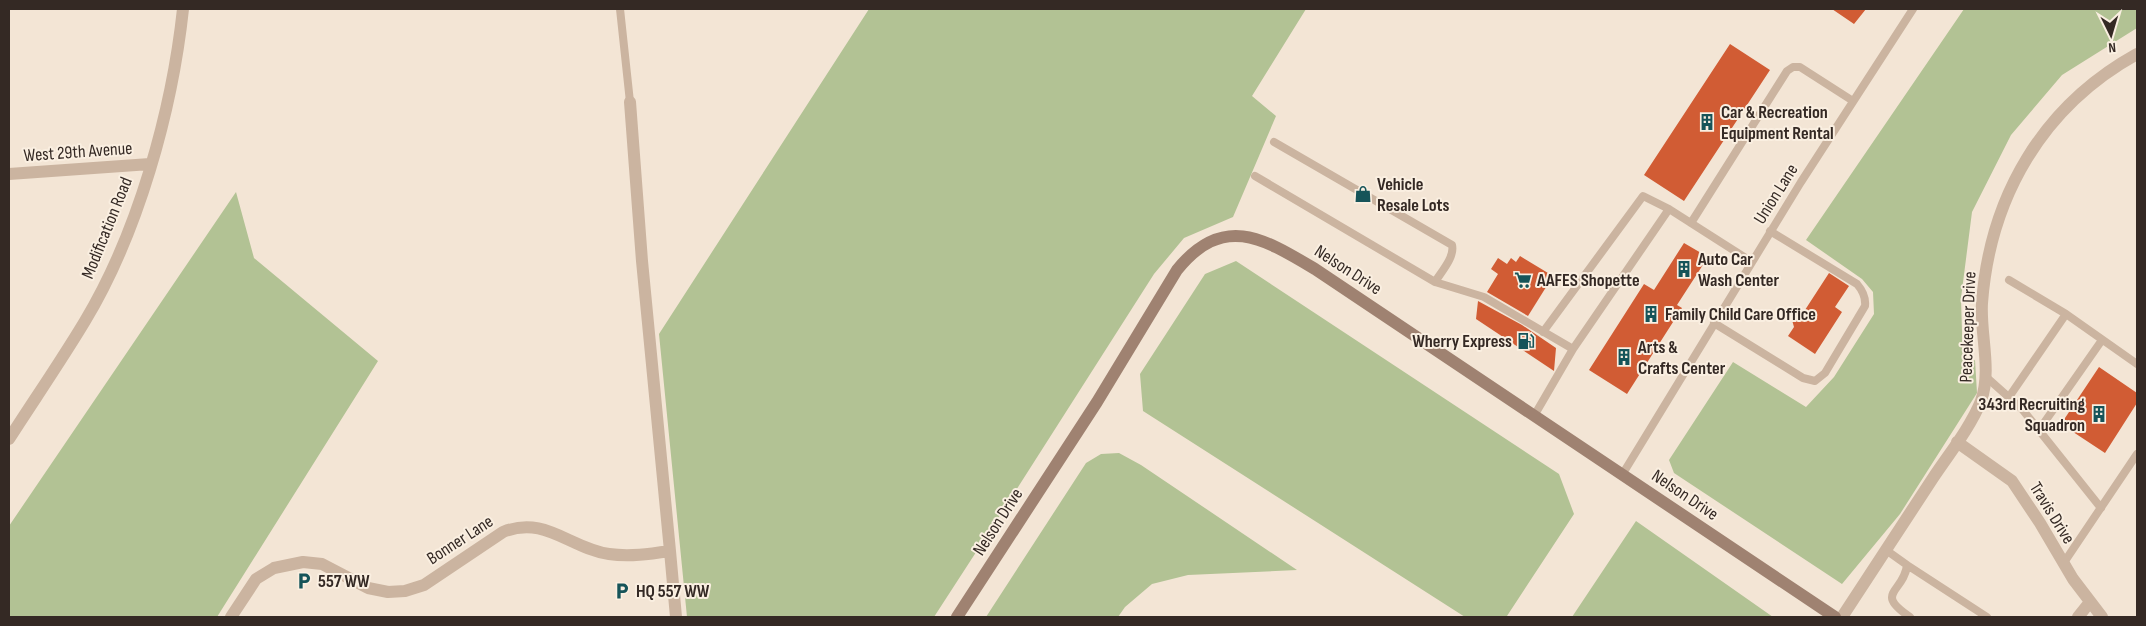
<svg xmlns="http://www.w3.org/2000/svg" width="2146" height="626" font-family="'Sofia Sans Condensed',sans-serif">
  <rect width="100%" height="100%" fill="#f3e5d5"/>
  <path fill="#b2c294" d="M 869,9 L 1306,9 L 1252,96 L 1276,116 L 1233,217 L 1184,238 L 1154,274 L 1006,506 L 934,617 L 687,617 L 659,334 Z
    M 1964,9 L 2137,9 L 2137,28 L 2062,75 L 2011,135 L 1972,212 L 1961,298 L 1963,366 L 1975,360 L 1977,393 L 1900,514 L 1842,584 L 1674,473 L 1669,460 L 1733,362 L 1806,407 L 1834,377 L 1874,314 L 1873,292 L 1862,279 L 1806,240 Z
    M 236,192 L 254,258 L 378,361 L 217,617 L 9,617 L 9,526 Z
    M 1236,261 L 1559,474 L 1574,514 L 1507,616 L 1465,617 L 1143,411 L 1140,374 L 1205,274 Z
    M 1119,453 L 1141,465 L 1297,570 L 1188,575 L 1152,584 L 1125,607 L 1118,617 L 986,617 L 1086,463 L 1101,454 Z
    M 1636,521 L 1773,617 L 1572,617 Z"/>
  <path fill="#d15c34" d="M 1832,9 L 1866,9 L 1854,24 Z
    M 1730,44 L 1770,70 L 1684,201 L 1644,175 Z
    M 1684,243 L 1708,257 L 1677,305 L 1682,308 L 1627,394 L 1589,370 L 1644,284 L 1654,290 Z
    M 1520,256 L 1553,276 L 1528,316 L 1487,292 L 1498,274 L 1491,269 L 1498,258 L 1507,264 L 1511,258 L 1516,262 Z
    M 1829,273 L 1849,286 L 1835,307 L 1842,312 L 1815,354 L 1788,336 L 1794,327 L 1790,313 L 1805,310 Z
    M 1478,301 L 1522,325 L 1556,348 L 1554,371 L 1476,319 Z
    M 2099,367 L 2137,393 L 2137,403 L 2105,453 L 2061,424 Z"/>
  <g fill="none" stroke-linecap="round" stroke-linejoin="round">
    <path stroke="#cbb4a0" stroke-width="8" d="M 620,9 L 630,102
      M 1274,142 L 1452,245 C 1455,257 1441,272 1435,282
      M 1255,176 L 1435,282 L 1484,297 L 1573,349
      M 1691,223 L 1787,71 L 1793,67 L 1800,67 L 1853,101
      M 2009,280 L 2066,314 L 2137,364
      M 1714,323 L 1803,378 L 1815,381 L 1825,373 L 1865,306 C 1866,297 1863,291 1857,284 L 1770,231
      M 1543,332 L 1643,196 L 1669,209 L 1752,262
      M 1985,376 L 2022,409 L 2101,508
      M 2009,397 L 2066,314
      M 1534,416 L 1573,349 L 1669,209
      M 2039,430 L 2102,340
      M 1622,475 L 1801,182 L 1913,9
      M 1886,550 L 1907,565 C 1904,593 1873,592 1910,617
      M 2063,564 L 2137,454
      M 1907,565 L 1987,617"/>
    <path stroke="#cbb4a0" stroke-width="12" d="M 630,102 L 642,261 L 670,551
      M 9,174 L 150,164
      M 9,439 C 34,400 61,361 85,321 C 138,233 172,111 183,9
      M 1957,442 L 2012,481 L 2040,523 L 2073,579 L 2102,617
      M 231,617 L 256,579 L 274,568 L 303,562 L 322,564 L 368,588 L 388,592 L 405,591 L 424,585 L 503,532 C 545,515 569,548 609,554 C 629,557 650,554 670,551 L 676,617
      M 1842,617 C 1872,571 1903,524 1933,478 C 1949,454 1970,428 1981,401 C 1992,370 1980,334 1982,303 C 1990,196 2043,106 2137,54
      M 2078,617 L 2090,602"/>
    <path stroke="#9f8271" stroke-width="12" d="M 957,617 L 1097,402 L 1177,270 C 1223,213 1263,238 1315,269 L 1835,617"/>
  </g>
  <defs>
    <g id="building-bare" transform="scale(1.35)"><path d="M-4-6H4V6H1V3H-1V6H-4ZM-2.5-4.3h1.7v1.8h-1.7ZM.8-4.3h1.7v1.8H.8ZM-2.5-1h1.7V.8h-1.7ZM.8-1h1.7V.8H.8Z" fill="#165459" stroke="#faefe1" stroke-width="2.5" paint-order="stroke"/></g>
    <g id="shop-bare" transform="scale(1.35)"><path d="M-5-2.5h2.3a2.7 3.5 0 0 1 5.4 0H5L5.5 6h-11ZM-1.5-2.5h3a1.5 2.3 0 0 0-3 0Z" fill="#165459" stroke="#faefe1" stroke-width="2.5" paint-order="stroke"/></g>
    <g id="supermarket-bare" transform="scale(1.35)"><path d="M-6-5.5h2.5l.6 2H6L4.5 2H-2.5L-4.4-4H-6ZM-1.5 3.2a1.3 1.3 0 1 0 .1 0ZM3 3.2a1.3 1.3 0 1 0 .1 0Z" fill="#165459" stroke="#faefe1" stroke-width="2.5" paint-order="stroke"/></g>
    <g id="fuel-bare" transform="scale(1.35)"><path d="M-5.5-6h7V0h2V4h1.3V-2.5L3-4.5l.8-.8L6-3V5H2.5V1h-1V6h-7ZM-4.2-4.7v3.2H.2V-4.7Z" fill="#165459" stroke="#faefe1" stroke-width="2.5" paint-order="stroke"/></g>
    <g id="parking-bare" transform="scale(1.35)"><path d="M-3.5-5.5H1a3.5 3.5 0 0 1 0 7H-1V5.5H-3.5ZM-1-3.4V-.6H.8a1.4 1.4 0 0 0 0-2.8Z" fill="#165459" stroke="#faefe1" stroke-width="2.5" paint-order="stroke"/></g>
  </defs>
  <g fill-rule="evenodd">
    <use href="#building-bare" x="1707" y="122"/>
    <use href="#shop-bare" x="1363" y="194"/>
    <use href="#building-bare" x="1684" y="269"/>
    <use href="#supermarket-bare" x="1523" y="280"/>
    <use href="#building-bare" x="1651" y="314"/>
    <use href="#fuel-bare" x="1526" y="341"/>
    <use href="#building-bare" x="1624" y="357"/>
    <use href="#building-bare" x="2099" y="414"/>
    <use href="#parking-bare" x="304" y="581"/>
    <use href="#parking-bare" x="622" y="591"/>
  </g>
  <g text-anchor="middle" dominant-baseline="central" stroke-width="4" stroke-linejoin="round" paint-order="stroke">
    <g font-size="18" font-weight="bold" fill="#342924" stroke="#faefe1" text-anchor="start">
      <text x="1721" y="112">Car &amp; Recreation<tspan x="1721" dy="21">Equipment Rental</tspan></text>
      <text x="1377" y="184">Vehicle<tspan x="1377" dy="21">Resale Lots</tspan></text>
      <text x="1698" y="259">Auto Car<tspan x="1698" dy="21">Wash Center</tspan></text>
      <text x="1537" y="280">AAFES Shopette</text>
      <text x="1665" y="314">Family Child Care Office</text>
      <text x="1512" y="341" text-anchor="end">Wherry Express</text>
      <text x="1638" y="347">Arts &amp;<tspan x="1638" dy="21">Crafts Center</tspan></text>
      <text x="2085" y="404" text-anchor="end">343rd Recruiting<tspan x="2085" dy="21">Squadron</tspan></text>
      <text x="318" y="581">557 WW</text>
      <text x="636" y="591">HQ 557 WW</text>
    </g>
    <g font-size="18" fill="#342924" stroke="#faefe1">
      <text transform="translate(78 152) rotate(-4)">West 29th Avenue</text>
      <text transform="translate(1776 194) rotate(-58)">Union Lane</text>
      <text transform="translate(107 228) rotate(-68)">Modification Road</text>
      <text transform="translate(1348 270) rotate(33)">Nelson Drive</text>
      <text transform="translate(1968 327) rotate(-88)">Peacekeeper Drive</text>
      <text transform="translate(1685 495) rotate(34)">Nelson Drive</text>
      <text transform="translate(2052 513) rotate(58)">Travis Drive</text>
      <text transform="translate(998 522) rotate(-57)">Nelson Drive</text>
      <text transform="translate(460 540) rotate(-33)">Bonner Lane</text>
    </g>
  </g>
  <rect width="2146" height="626" fill="none" stroke="#342924" stroke-width="20"/>
  <g transform="translate(2111 35) rotate(175)" stroke="#faefe1" stroke-width="4" paint-order="stroke">
  <path d="M0-4L9 19L0 12L-9 19Z" fill="#342924"/>
  <text y="-8" font-size="14" font-weight="bold" text-anchor="middle" fill="#342924">N</text>
  </g>
</svg>
